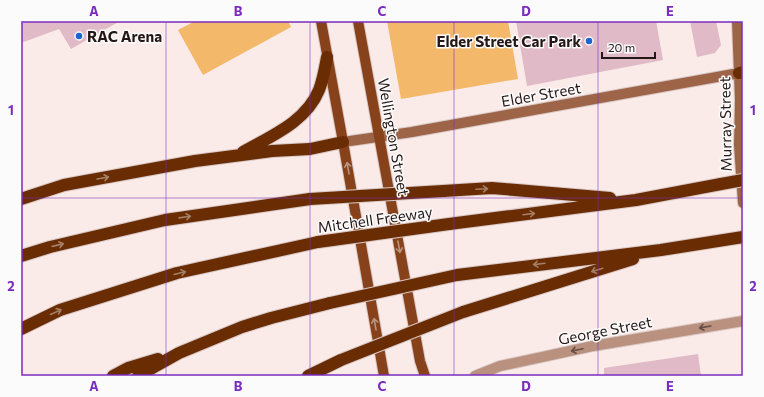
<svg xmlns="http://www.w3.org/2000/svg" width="764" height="397" font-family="Commissioner,sans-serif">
  <rect width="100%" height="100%" fill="#faeae8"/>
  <path fill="#f4b86a" d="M 195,21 L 288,21 L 291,27 L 203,75 L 178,30 Z
    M 387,21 L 508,21 L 518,79 L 401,99 Z"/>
  <path fill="#e0bac6" d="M 21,21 L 120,21 L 71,49 L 59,29 L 21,43 Z
    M 516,21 L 656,21 L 663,60 L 527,86 Z
    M 690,21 L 716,21 L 721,45 L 715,53 L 697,57 Z
    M 698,354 L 701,376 L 604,376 L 604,368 Z"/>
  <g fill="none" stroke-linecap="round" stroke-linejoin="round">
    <g stroke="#d8c8c6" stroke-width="12">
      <path id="street" d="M 475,376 L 500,366 L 593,346 L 743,321"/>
    </g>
    <g stroke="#d8c8c6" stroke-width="12">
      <path id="secondary" d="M 737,21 L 740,100 L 739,145 L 743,203
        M 343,142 L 412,132 L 739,73 L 743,71"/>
    </g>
    <g stroke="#d8c8c6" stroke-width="12">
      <path id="primary" d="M 321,21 L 343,142 L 384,376
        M 358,21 L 420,361 L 425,376"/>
    </g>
    <g stroke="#d8c8c6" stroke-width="14">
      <path id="highway" d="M 739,73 L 743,72
        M 243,152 C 271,136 306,122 319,90 C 323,80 325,68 327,57
        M 443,191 L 492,188 L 610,198
        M 21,199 L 64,185 L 195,161 L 272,151 L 310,149 L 343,142
        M 449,224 L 636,200 L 721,184
        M 21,256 L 50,247 L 165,220 L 310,199
        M 457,275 L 661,250 L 743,237
        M 463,312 L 633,259
        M 21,329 L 60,310 L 177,273 L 318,242
        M 113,376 L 128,368 L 158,359
        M 138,376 L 179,353 L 242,327 L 271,318 L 330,303
        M 308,376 L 341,360"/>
    </g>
    <use href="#street" stroke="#b9917e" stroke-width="10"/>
    <use href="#secondary" stroke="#9d6447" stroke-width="10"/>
    <use href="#primary" stroke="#87421b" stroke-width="10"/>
    <use href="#highway" stroke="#6a2c03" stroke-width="12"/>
    <g stroke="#d8c8c6" stroke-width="14" stroke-linecap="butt">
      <path id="highway-bridge" d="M 721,184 L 743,180
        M 310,199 L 443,191
        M 318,242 L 449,224
        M 330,303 L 457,275
        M 341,360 L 463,312"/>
    </g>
    <use href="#highway-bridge" stroke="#6a2c03" stroke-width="12"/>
  </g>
  <defs><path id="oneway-shaft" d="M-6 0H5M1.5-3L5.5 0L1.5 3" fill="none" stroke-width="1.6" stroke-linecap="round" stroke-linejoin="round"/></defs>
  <g stroke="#bb9580">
    <use href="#oneway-shaft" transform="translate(348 168) rotate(-100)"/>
    <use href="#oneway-shaft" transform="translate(399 247) rotate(80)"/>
    <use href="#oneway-shaft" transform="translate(375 324) rotate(-100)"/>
  </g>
  <g stroke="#a47f66">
    <use href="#oneway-shaft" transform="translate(103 178) rotate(-10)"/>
    <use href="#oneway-shaft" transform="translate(482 189) rotate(-3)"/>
    <use href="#oneway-shaft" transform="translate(529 214) rotate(-7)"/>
    <use href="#oneway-shaft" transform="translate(185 217) rotate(-8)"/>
    <use href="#oneway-shaft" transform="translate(58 245) rotate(-13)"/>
    <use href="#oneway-shaft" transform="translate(539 264) rotate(173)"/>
    <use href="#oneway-shaft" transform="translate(597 270) rotate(163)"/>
    <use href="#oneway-shaft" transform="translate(180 273) rotate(-14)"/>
    <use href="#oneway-shaft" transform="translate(56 312) rotate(-24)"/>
  </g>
  <g stroke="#684e45">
    <use href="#oneway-shaft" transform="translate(705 327) rotate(170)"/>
    <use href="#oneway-shaft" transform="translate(577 350) rotate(168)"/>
  </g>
  <path fill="none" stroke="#7b2cbf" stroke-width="1" stroke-opacity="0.55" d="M 166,21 L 166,376M 310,21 L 310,376M 454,21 L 454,376M 598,21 L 598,376M 21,198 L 743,198"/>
  <g fill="#1a65d0" stroke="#fbfbfb" stroke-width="1.5">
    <circle cx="79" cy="36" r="4"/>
    <circle cx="589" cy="41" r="4"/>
  </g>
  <g text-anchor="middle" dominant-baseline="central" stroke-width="3" stroke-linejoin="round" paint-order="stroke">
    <g font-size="15" font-weight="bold" fill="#251716" stroke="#fbfbfb" text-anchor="start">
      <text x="87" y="36">RAC Arena</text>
      <text x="581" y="41" text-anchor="end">Elder Street Car Park</text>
    </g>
    <g font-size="15" fill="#251716" stroke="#fbfbfb">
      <text transform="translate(541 94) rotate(-10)">Elder Street</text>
      <text transform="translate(725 124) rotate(-91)">Murray Street</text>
      <text transform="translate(394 137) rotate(80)">Wellington Street</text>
      <text transform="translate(375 219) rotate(-8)">Mitchell Freeway</text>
      <text transform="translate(605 330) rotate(-11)">George Street</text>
    </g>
  </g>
  <rect width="764" height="397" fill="none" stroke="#fbfbfb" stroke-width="44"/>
  <path d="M602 52v6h53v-6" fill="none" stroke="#251716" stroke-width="2"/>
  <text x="608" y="52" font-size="12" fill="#251716" stroke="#fbfbfb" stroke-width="3" paint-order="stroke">20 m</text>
  <rect x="22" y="22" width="720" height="353" fill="none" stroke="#7b2cbf" stroke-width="1.5"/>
  <g font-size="13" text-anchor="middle" font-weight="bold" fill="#7b2cbf">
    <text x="94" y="16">A</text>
    <text x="238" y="16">B</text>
    <text x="382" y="16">C</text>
    <text x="526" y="16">D</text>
    <text x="670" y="16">E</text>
    <text x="11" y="115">1</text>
    <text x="753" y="115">1</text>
    <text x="11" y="291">2</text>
    <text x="753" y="291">2</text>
    <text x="94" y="391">A</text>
    <text x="238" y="391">B</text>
    <text x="382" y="391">C</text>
    <text x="526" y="391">D</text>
    <text x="670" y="391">E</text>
  </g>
</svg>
